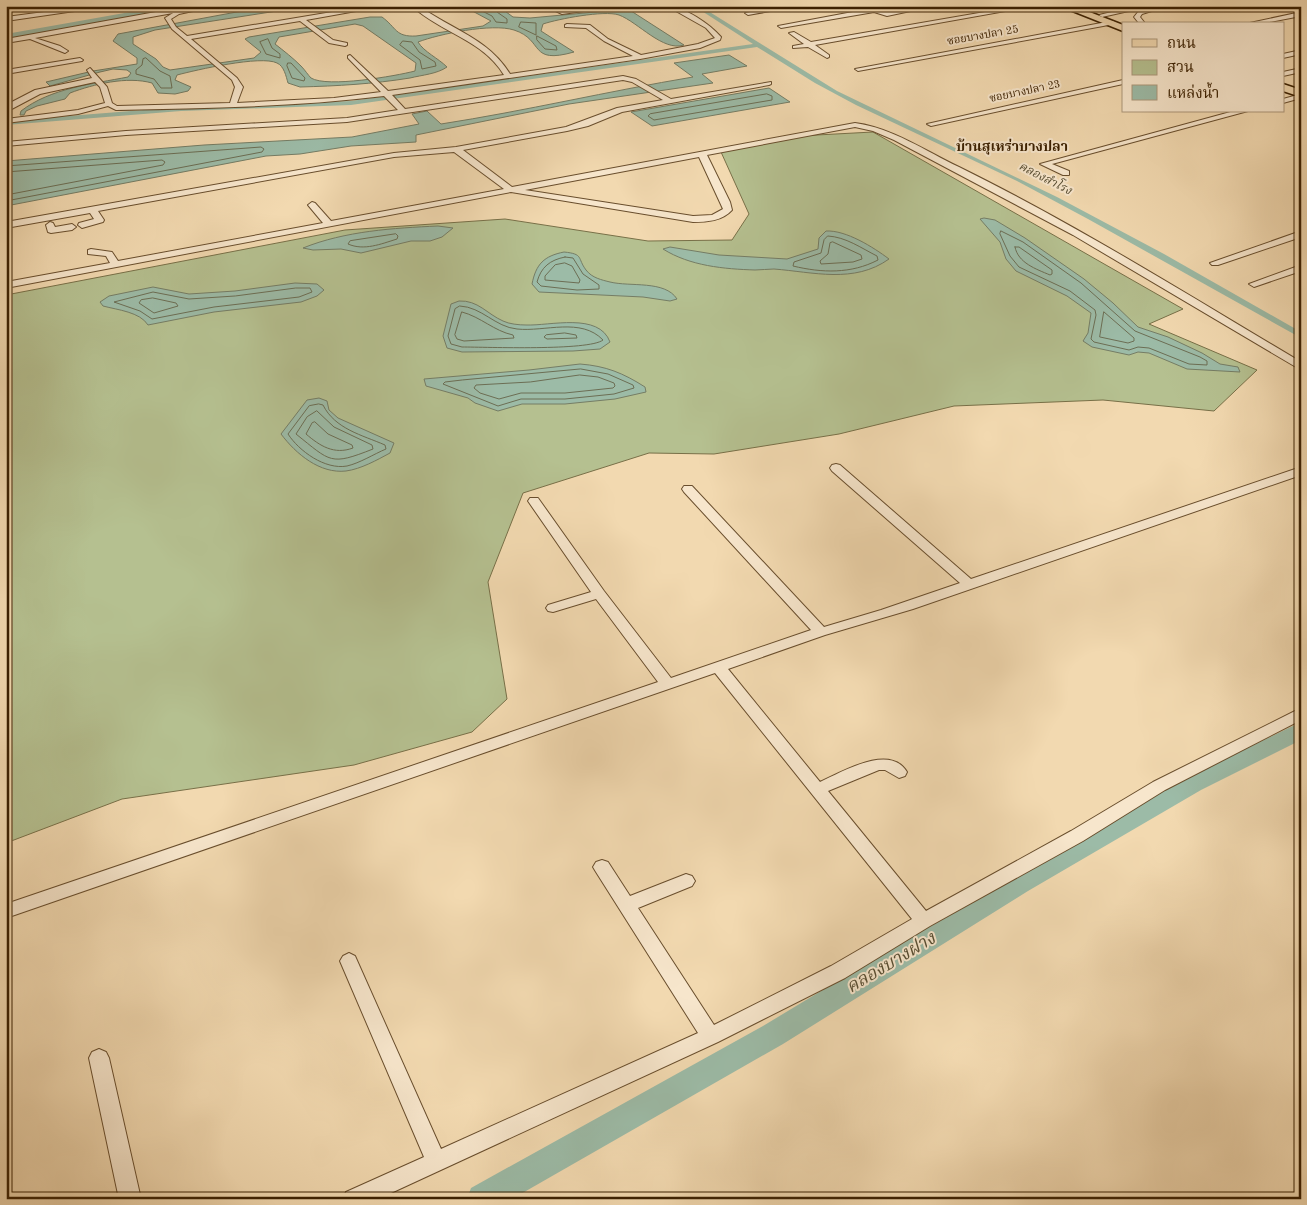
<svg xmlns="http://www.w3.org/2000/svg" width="1307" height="1205" font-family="'Old Standard TT','Noto Serif Thai',serif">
  <rect width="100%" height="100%" fill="#f2d9b0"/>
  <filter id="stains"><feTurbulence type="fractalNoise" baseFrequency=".004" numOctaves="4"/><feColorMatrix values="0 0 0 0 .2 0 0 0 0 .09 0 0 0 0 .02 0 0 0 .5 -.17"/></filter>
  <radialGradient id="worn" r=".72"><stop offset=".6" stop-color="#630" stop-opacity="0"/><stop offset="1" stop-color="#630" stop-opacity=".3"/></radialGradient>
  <path fill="#b5c090" stroke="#787048" d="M 873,132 L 1183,309 L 1149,324 L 1257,370 L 1214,411 L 1103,400 L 954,406 L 839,434 L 714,454 L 649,453 L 523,493 L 488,582 L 507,699 L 472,732 L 354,765 L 122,799 L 6,843 L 6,295 L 345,230 L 505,219 L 648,241 L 732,240 L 749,214 L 721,152 L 798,136 Z"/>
  <path fill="#9cbba7" stroke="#757d65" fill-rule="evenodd" d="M 269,6 L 290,6 L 277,11 L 155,30 L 133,37 L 133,44 L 156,59 L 163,67 L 170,70 L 254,58 L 261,52 L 245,39 L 249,37 L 370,17 L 382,17 C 397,28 395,37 416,36 L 483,26 L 491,21 L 463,6 L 498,6 L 513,17 L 530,18 L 628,9 L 684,45 C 663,52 638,22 619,15 C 604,10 558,19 543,24 L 541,31 L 574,52 C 528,65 545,40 514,30 C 492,23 439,34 418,42 C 424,52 438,58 447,67 C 437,74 422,75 410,78 C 373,84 337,86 300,87 L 288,83 C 286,76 284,66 277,63 C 261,55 196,70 177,75 L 175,80 L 191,87 L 188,91 L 175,94 L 158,93 L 152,83 C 127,76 94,84 70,93 L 65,99 L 37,106 L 26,111 L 24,115 L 20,115 L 21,111 C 51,88 92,84 128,77 L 131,73 L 127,70 L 113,69 L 100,72 L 50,86 L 46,82 L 93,71 L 137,64 L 137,58 L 113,41 L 118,34 ZM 355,24 L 363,26 L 416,63 L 415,71 C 396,76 327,88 311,78 C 308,75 305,70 301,66 C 293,58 284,51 275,44 L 279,37 Z
    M 729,55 L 747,66 L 702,74 L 713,83 L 569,104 L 416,135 L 416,142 L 351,146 L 300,154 L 266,156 L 6,206 L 6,161 L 204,145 L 352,137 L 419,124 L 412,114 L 427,111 L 441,124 C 525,111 609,91 693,77 L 674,63 Z
    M 769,88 L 790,102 L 652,126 L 631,112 Z
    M 984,218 L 995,220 L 1025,238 L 1084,279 L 1113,303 L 1138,327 L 1168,337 L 1202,353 L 1220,364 L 1238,367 L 1240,372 L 1187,369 L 1149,353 L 1138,352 L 1129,355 L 1092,347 L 1083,341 L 1088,333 L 1091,313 L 1067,296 L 1016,271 L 1006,259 L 1000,242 L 980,219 Z
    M 438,226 L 453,228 L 442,237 L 430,241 L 411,241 L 361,253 L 341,249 L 313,250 L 303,248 C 345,231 394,228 438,226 Z
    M 826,231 C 846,230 873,247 889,259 C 854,284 813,272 774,269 C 768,269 761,270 755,270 C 724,269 690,266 663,249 L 670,247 L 719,255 L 787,259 L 818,249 L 819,238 Z
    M 564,252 C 584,254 577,258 586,270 C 592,278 602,280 610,282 C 630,287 665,280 677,299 L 670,301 L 643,297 L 539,292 L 532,284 C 536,264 544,256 564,252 Z
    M 295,283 L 317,284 L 324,290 L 317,296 L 301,302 L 214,312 L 148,325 C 140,312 118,310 103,306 L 100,302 L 109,296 L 153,287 L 189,294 L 235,291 Z
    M 459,301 C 478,300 487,314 503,321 C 509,324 519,325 526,325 C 550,326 599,312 610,342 L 600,349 L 573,351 L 462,352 L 447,348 L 443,336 L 451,304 Z
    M 580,364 C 606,366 623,373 645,387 L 646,392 L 615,399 L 565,404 L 522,404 L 498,411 L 475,403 L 468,398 L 426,386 L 424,379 L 529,370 Z
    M 319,398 L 327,401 L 329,410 L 338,418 L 394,443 L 390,453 C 377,460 361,469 346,471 C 320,474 296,454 281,434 L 307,400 Z"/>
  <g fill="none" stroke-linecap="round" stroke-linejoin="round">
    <path stroke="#6c6e54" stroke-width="1" d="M 472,6 L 492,16 L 496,22 L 507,23 L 507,19 L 497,12 L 495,6
      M 521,22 L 536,23 L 536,35 L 519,27 Z
      M 537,36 L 556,46 L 557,50 L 545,49 L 537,40 Z
      M 268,39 L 272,48 L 280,54 L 280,58 L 266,54 L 260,42 Z
      M 403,41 L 412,42 L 419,52 L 435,62 L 436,66 L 422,69 L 420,60 L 400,45 Z
      M 146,58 L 160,71 L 170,76 L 172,88 L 161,88 L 154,79 L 136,74 L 136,70 L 142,65 L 143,59 Z
      M 288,63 L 291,63 L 305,78 L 304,81 L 292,78 L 287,66 Z
      M 767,94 L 772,96 L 772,100 L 654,120 L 648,116 L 650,114 Z
      M 6,166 L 261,147 L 264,149 L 262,152 L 6,201
      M 6,172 L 162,160 L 165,162 L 163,165 L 6,195
      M 1001,231 L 1023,242 L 1081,283 L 1135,331 L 1200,357 L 1207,361 L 1207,365 L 1189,364 L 1149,348 L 1138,347 L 1129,350 L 1094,342 L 1091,339 L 1096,315 L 1095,310 L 1070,291 L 1019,267 L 1010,256 L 1000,234 Z
      M 396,234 L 398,236 L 397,239 C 381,244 364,251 348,244 L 350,241 Z
      M 828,236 C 846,237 861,248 877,256 L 878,260 C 851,274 822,273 793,266 L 794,262 L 821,253 L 824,240 Z
      M 833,242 L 861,255 L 862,259 L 853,262 L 821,264 L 820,261 L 828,254 L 830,243 Z
      M 1015,247 L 1019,247 L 1052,270 L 1052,274 L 1050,275 C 1036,269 1018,263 1015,247 Z
      M 565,257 L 573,258 L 583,274 L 599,285 L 599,289 L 577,290 L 541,286 L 537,282 C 541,267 550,260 565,257 Z
      M 565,263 L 572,266 L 580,280 L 579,283 L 545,280 L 545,276 L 555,265 Z
      M 296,288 L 310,288 L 312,292 L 299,297 L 214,307 L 152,319 L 140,311 L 114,302 L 153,292 L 189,299 L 235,296 Z
      M 153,298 L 176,303 L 178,306 L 154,313 L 139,303 L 141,300 Z
      M 460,306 C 482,307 495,327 517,329 C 545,332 581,317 603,340 C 589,351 486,347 462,347 L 451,344 L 448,336 L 455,309 Z
      M 462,312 C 481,317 494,331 513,335 L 514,338 L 464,341 L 457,339 L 455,335 Z
      M 1104,312 L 1134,338 L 1134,341 L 1128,343 L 1100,337 Z
      M 565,333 L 576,335 L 577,338 L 547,339 L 544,337 L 546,335 Z
      M 581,369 L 608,374 L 633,385 L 634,388 L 614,394 L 565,399 L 521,399 L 498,406 L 443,384 L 445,382 L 462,380 Z
      M 580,375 L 598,377 L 614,383 L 615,386 L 613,388 L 565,393 L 521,393 L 499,399 L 480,393 L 474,388 L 476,385 L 530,382 Z
      M 319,404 L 323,405 C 335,429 362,435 385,445 L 386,449 C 374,454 360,463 347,466 C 325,470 299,451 288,434 L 309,406 Z
      M 317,411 L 334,427 L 372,445 L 373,449 C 330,466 331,462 296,434 L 307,417 Z
      M 315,422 L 328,434 L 352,445 L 353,448 C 334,455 320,446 306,434 L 312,423 Z"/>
    <path fill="#9cbba7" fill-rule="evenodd" d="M 694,6 L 700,6 L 837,91 L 1057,197 L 1164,254 L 1301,332 L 1301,338 L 1088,219 L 1017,181 L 856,105 L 815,83 L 757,47 L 351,105 L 181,111 L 6,125 L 6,121 L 181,107 L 351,101 L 753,44 Z"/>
    <path fill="#9cbba7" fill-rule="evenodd" d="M 164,6 L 184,6 L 180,9 L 6,40 L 6,34 Z
      M 1301,722 L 1301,740 L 1201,790 L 1028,891 L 783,1044 L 512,1199 L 467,1199 L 471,1188 L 763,1026 L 1010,877 L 1185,778 Z"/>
    <g stroke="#694e2d" stroke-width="2">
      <path id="minor" d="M 90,6 L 109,6 L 6,21 L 6,17 Z
        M 202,6 L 216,6 L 179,14 L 171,19 L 176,27 L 187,36 L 368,6 L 384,6 L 306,20 L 333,40 L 347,43 L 347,45 L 345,46 L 329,43 L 300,21 L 191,39 L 237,78 L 243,87 L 237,103 L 334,98 L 381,92 L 348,58 L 348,56 L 350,55 L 388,91 L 504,75 C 482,39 441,33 412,6 L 419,6 C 451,29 489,39 510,74 L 633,56 L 604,41 L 586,28 L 565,27 L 565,25 L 567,24 L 590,25 L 608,39 L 641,55 L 698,44 L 715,38 L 706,28 L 667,6 C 684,6 711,25 721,37 L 720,40 L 700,48 L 640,59 L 392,95 L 405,109 L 623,76 L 636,79 L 671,99 L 771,82 L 771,84 L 769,85 L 622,112 L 588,126 L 567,131 L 463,150 L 512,187 L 855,123 C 893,128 925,151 959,167 C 1077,225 1188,295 1301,362 L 1301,370 L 1073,235 L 894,140 L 873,131 L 855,127 L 707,155 L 730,202 L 732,210 C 722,221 707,222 693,222 L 511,192 L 6,288 L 6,282 L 110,263 L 106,256 L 88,254 L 88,250 L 91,249 L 112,252 L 118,261 L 323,223 L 308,205 L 312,202 L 315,203 L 331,221 L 504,189 L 454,152 L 394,157 L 98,211 L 104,220 L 103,222 L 82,228 L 78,225 L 79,223 L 94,219 L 90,213 L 6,228 L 6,222 L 394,153 L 456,147 L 566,127 L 617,108 L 663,100 L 632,82 L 623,80 L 347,122 L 126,135 L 6,146 L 6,142 L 126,131 L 347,118 L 398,110 L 384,96 C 295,107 206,108 116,110 L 108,106 L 78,114 L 6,123 L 6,119 L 78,110 L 105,103 L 100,87 L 95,82 L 40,94 L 6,112 L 6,105 L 35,90 L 92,78 L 87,70 L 90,68 L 107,87 L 112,103 L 117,106 L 230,103 L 235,87 L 232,80 L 172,29 L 165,18 L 173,13 L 35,38 L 60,46 L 68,51 L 65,53 L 30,39 L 6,43 L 6,39 L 178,8 L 181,10 ZM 699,157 L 723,209 L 712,215 L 693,216 L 525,190 Z
        M 545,6 L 554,6 L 563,10 L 620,6 L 562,14 Z
        M 781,6 L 798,6 L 748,15 L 745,13 Z
        M 920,6 L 934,6 L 887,16 L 874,12 L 781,28 L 778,26 L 874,8 L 887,12 Z
        M 1019,6 L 1034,6 L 815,45 L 829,55 L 829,57 L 827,58 L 808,47 L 793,48 L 793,46 L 804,44 L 789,33 L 794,32 L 811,42 Z
        M 1137,6 L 1151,6 L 1102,17 L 1099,15 Z
        M 1157,6 L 1168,6 L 1142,14 L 1140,17 L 1144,22 L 1136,24 L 1138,22 L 1134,17 L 1138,12 Z
        M 1301,12 L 1301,16 L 1259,24 L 1245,24 Z
        M 1112,21 L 1114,22 L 1114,24 L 858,71 L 855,69 Z
        M 1301,50 L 1301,54 L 1283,58 L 1283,54 Z
        M 80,58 L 83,60 L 82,61 L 6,74 L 6,70 Z
        M 1301,68 L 1301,72 L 1283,76 L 1283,72 Z
        M 1123,80 L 1123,84 L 931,126 L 927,124 Z
        M 1301,94 L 1301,98 L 1283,103 L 1283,99 Z
        M 1234,111 L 1248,111 L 1052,164 L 1069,171 L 1069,175 L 1063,175 L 1040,164 Z
        M 50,222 L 53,223 L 55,227 L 72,224 L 76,227 L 72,230 L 51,233 L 48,232 L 46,225 Z
        M 1301,231 L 1301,237 L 1218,265 L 1212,265 L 1210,263 Z
        M 1301,265 L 1301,271 L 1254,287 L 1249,284 Z
        M 836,464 L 840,465 L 971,579 L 1301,467 L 1301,475 L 913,609 L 825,635 L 728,669 L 820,782 C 842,772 890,743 907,772 L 905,776 L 899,778 L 885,770 L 879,770 L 828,791 L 926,911 L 1071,831 L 1153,782 L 1301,708 L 1301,720 L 1165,790 L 1083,841 L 930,926 L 845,978 L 718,1042 L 378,1199 L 343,1199 L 346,1192 L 424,1157 L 340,961 L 343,956 L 349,953 L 355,956 L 441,1149 L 698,1033 L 596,872 L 593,867 L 596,862 L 602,860 L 608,862 L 630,896 L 686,874 L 692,876 L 695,881 L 692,886 L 638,908 L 714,1025 L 831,966 L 912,919 L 715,673 L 6,918 L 6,904 L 658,682 L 596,599 L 553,612 L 548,611 L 546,608 L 548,605 L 591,592 L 528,501 L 530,498 L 538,498 L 604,591 L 671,678 L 811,630 L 684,492 L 682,489 L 684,486 L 692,486 L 824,627 L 881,610 L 960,583 L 832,471 L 830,468 L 832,465 Z
        M 99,1049 L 106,1052 L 109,1058 L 141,1199 L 119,1199 L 89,1058 L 92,1052 Z"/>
    </g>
    <g stroke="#3b2001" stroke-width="3">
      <path id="primary" d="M 1060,6 L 1074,6 L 1123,25 L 1123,31 Z
        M 1283,84 L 1301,90 L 1301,97 L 1283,91 Z"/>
    </g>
    <use href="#minor" fill="#f7e6cc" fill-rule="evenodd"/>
    <use href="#primary" fill="#f2d9b0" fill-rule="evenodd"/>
  </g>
  <g text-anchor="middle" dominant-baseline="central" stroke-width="4" stroke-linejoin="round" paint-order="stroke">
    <g font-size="11" fill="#3b2001" stroke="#f7e6cc">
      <text transform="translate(983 36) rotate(-10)">ซอยบางปลา 25</text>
      <text transform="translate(1025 92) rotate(-12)">ซอยบางปลา 23</text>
    </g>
    <g font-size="12" font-style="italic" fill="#584e33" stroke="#f7e6cc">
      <text transform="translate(1045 179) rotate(27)">คลองสำโรง</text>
    </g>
    <g font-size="14" font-weight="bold" fill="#3b2001" stroke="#f7e6cc">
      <text x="1012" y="147">บ้านสุเหร่าบางปลา</text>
    </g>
    <g font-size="18" font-style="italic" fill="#584e33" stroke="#f7e6cc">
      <text transform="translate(891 963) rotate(-31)">คลองบางฝาง</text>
    </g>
  </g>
  <rect width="1307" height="1205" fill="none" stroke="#f2d9b0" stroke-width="25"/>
  <rect x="8" y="8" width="1292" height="1190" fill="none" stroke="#3b2001" stroke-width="2.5"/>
  <rect x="12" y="12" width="1282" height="1180" fill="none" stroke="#3b2001"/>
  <rect x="1122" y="22" width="162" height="90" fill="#f7e6cc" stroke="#ac977b"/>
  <rect x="1132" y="39" width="25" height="8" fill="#f2d9b0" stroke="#ac977b"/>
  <text x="1167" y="48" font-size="15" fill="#3b2001">ถนน</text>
  <rect x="1132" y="60" width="25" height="15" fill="#b5c090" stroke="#ac977b"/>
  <text x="1167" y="72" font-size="15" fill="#3b2001">สวน</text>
  <rect x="1132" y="85" width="25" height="15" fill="#9cbba7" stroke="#ac977b"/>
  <text x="1167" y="98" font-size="15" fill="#3b2001">แหล่งน้ำ</text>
  <rect width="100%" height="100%" filter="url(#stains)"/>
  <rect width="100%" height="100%" fill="url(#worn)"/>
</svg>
